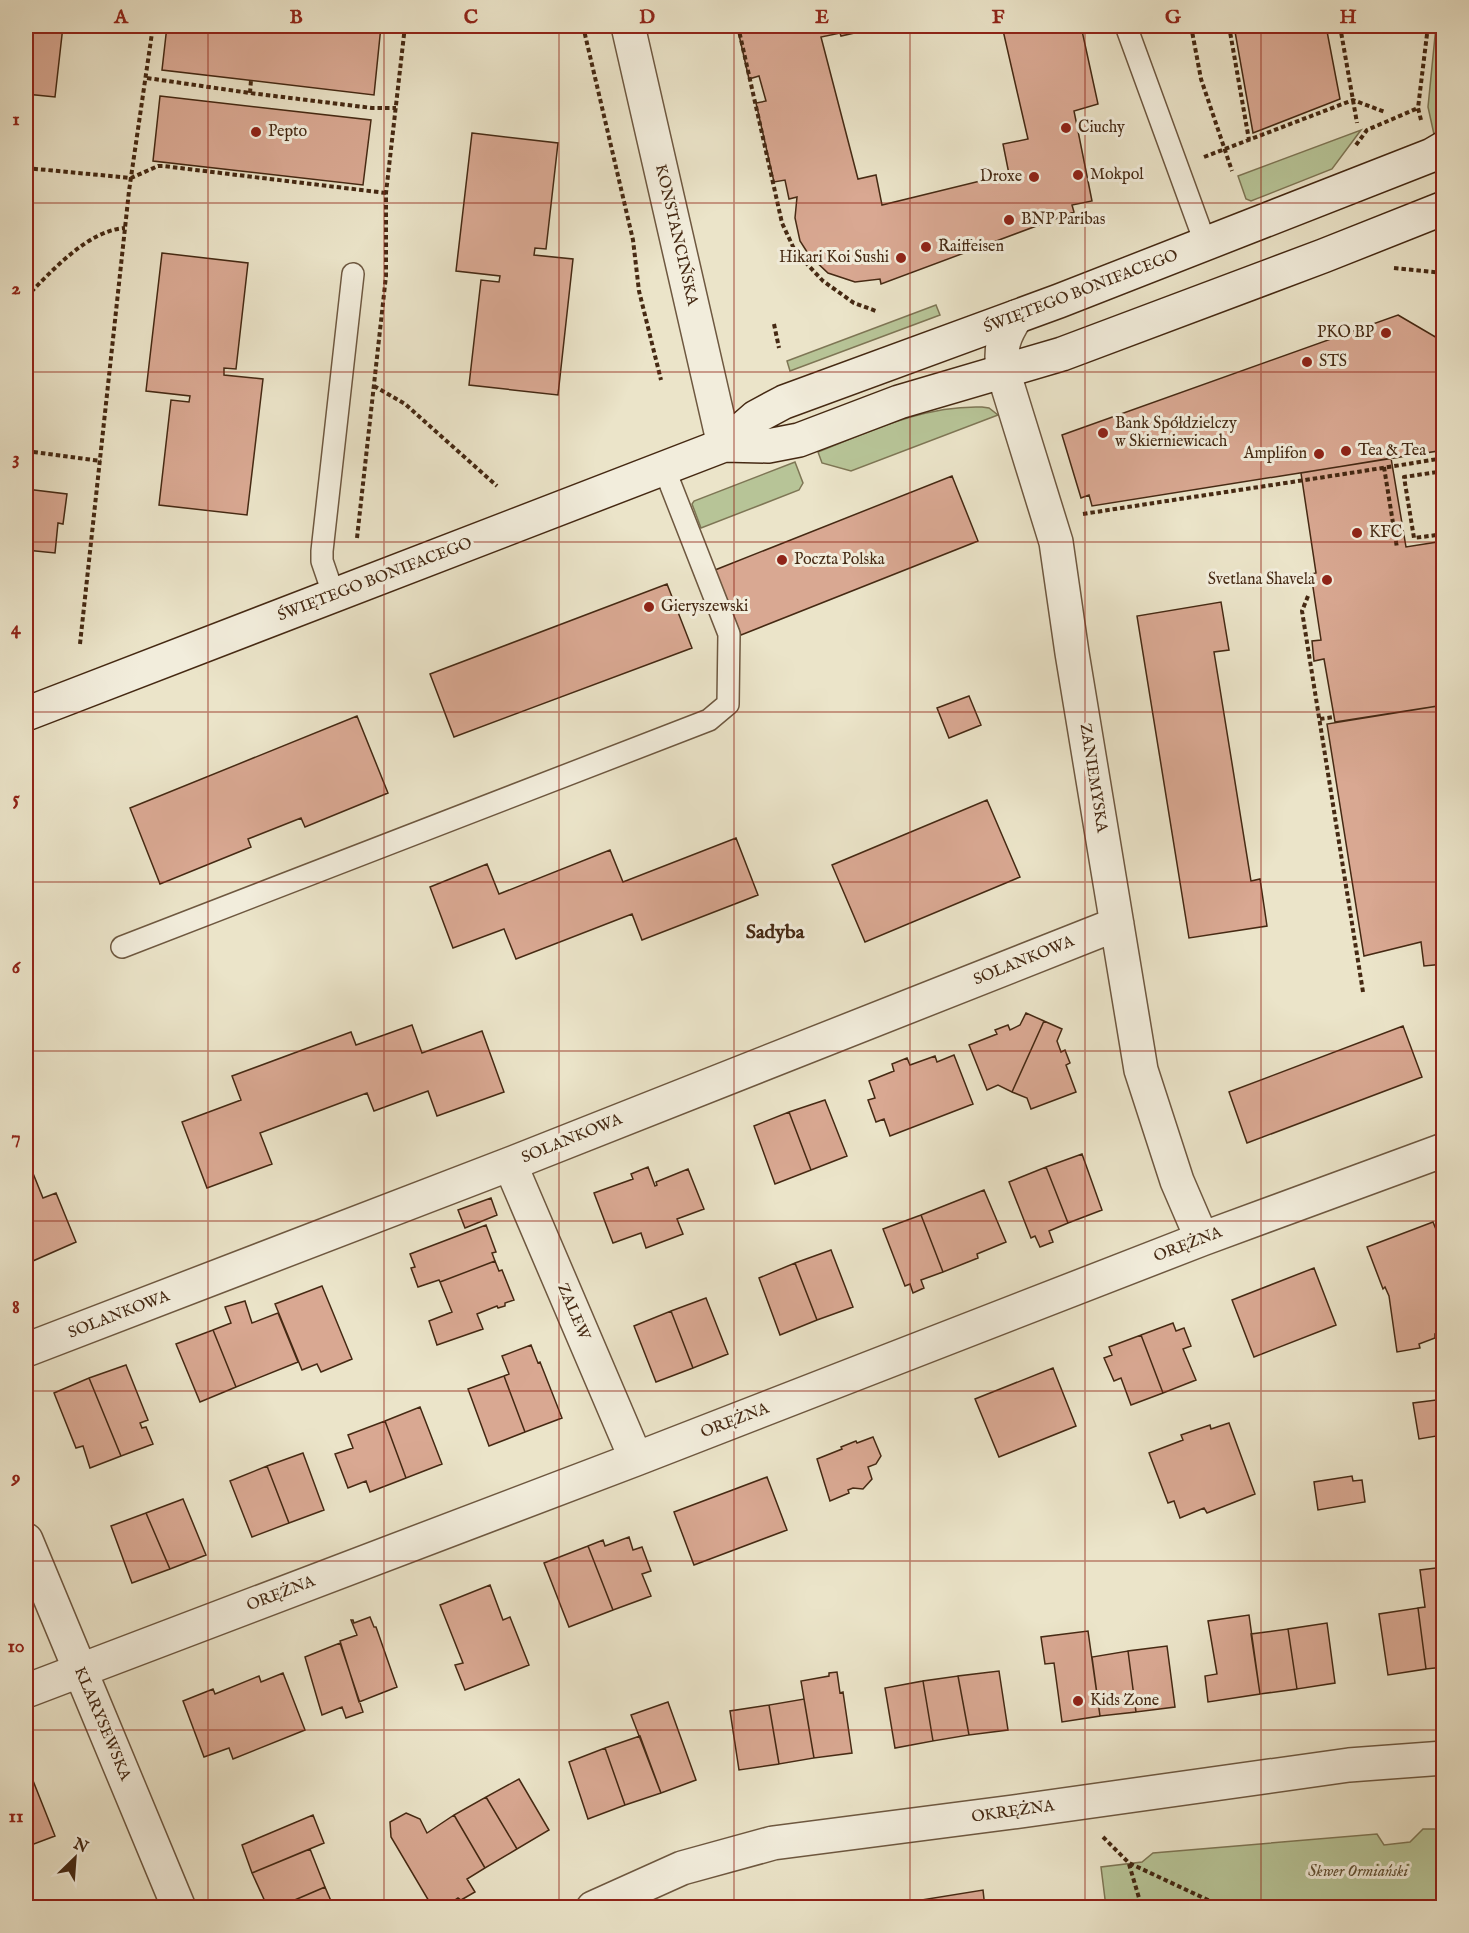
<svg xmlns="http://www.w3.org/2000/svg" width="1469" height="1933" font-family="'IM FELL English',serif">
  <rect width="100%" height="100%" fill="#ebe4c9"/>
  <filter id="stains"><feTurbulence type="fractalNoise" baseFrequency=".00333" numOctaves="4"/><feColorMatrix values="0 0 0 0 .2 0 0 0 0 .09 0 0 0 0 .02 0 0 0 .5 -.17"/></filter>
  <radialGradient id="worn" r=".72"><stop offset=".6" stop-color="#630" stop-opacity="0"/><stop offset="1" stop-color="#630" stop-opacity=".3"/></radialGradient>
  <path fill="#b7c497" stroke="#7e7655" stroke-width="1.5" d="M 1436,26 L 1443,26 L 1443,131 L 1435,139 L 1428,107 Z
    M 1361,130 L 1332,169 L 1251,201 L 1246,199 L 1238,176 Z
    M 936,305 L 940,315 L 790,371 L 787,361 Z
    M 982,407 L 989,408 L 998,415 L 851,471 L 822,463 L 818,452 C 871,431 924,405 982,407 Z
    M 795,462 L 803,483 L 799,490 L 701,528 L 692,504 L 694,501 Z
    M 1423,1829 L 1443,1829 L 1443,1907 L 1106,1907 L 1101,1867 L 1142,1862 L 1153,1853 L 1377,1834 L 1384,1845 L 1410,1842 Z"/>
  <path fill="#d9a892" stroke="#452913" stroke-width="1.5" d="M 26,26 L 63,26 L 55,97 L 26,94 Z
    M 167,26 L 381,26 L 374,95 L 162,70 Z
    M 737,26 L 885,26 L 841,36 L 840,33 L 821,37 L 858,179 L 876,175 L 882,205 L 1009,174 L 1003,144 L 1028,139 L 1002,26 L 1081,26 L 1098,104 L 1074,111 L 1092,201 L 1072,205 L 1074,212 L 881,284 L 880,279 L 855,282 L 828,273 L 809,255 L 800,241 L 795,218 L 797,197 L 789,199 L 785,180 L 774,182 L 756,103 L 766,101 L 759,76 L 749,79 Z
    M 1234,26 L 1326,26 L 1340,99 L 1253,133 Z
    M 160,96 L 371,120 L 363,185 L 153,161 Z
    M 472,133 L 558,143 L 546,249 L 535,248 L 534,255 L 573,259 L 558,395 L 469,385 L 481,280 L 499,282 L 500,276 L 456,271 Z
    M 162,253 L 248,263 L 236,369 L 224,368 L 224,375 L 263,379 L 247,515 L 159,505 L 171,400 L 189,402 L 190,396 L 146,391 Z
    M 1398,315 L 1444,342 L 1444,450 L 1092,506 L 1089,495 L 1081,498 L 1062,435 Z
    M 1391,458 L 1406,547 L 1444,541 L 1444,705 L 1335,722 L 1324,659 L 1314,661 L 1312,641 L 1321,640 L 1311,574 L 1316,573 L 1301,473 Z
    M 952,476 L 978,541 L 741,635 L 715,570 Z
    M 26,489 L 67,494 L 63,524 L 58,523 L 55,553 L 26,550 Z
    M 667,584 L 692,648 L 454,737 L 430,674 Z
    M 1221,602 L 1229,650 L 1214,652 L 1251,881 L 1260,879 L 1267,926 L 1189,938 L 1137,616 Z
    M 969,696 L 981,725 L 949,738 L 937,708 Z
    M 1444,705 L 1444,964 L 1424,966 L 1421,942 L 1364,956 L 1327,724 Z
    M 357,716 L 388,793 L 305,827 L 301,818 L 248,839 L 251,847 L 160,884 L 130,808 Z
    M 987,800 L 1020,877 L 865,942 L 832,865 Z
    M 736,838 L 758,895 L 642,940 L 632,914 L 516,959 L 504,929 L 453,948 L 430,887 L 487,864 L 499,894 L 610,850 L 623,882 Z
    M 1026,1013 L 1044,1021 L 1012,1092 L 998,1085 L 987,1090 L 969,1045 L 997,1034 L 995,1030 L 1008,1025 L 1010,1030 L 1020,1025 Z
    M 1044,1021 L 1062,1029 L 1057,1041 L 1061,1052 L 1065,1050 L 1070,1063 L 1066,1065 L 1076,1092 L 1031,1109 L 1027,1098 L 1012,1092 Z
    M 412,1025 L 422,1053 L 482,1031 L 504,1092 L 437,1116 L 428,1091 L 374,1111 L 367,1093 L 260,1133 L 272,1164 L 207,1188 L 182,1122 L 241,1100 L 232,1076 L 351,1032 L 356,1045 Z
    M 1403,1026 L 1422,1077 L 1247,1143 L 1229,1092 Z
    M 954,1055 L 973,1104 L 890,1136 L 884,1119 L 876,1122 L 868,1100 L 875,1098 L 869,1081 L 894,1071 L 892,1064 L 907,1058 L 910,1065 L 935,1056 L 937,1062 Z
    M 825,1100 L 847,1156 L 811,1170 L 789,1112 Z
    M 789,1112 L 811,1170 L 775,1184 L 754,1126 Z
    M 1082,1154 L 1102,1210 L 1068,1223 L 1046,1167 Z
    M 26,1156 L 43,1198 L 56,1193 L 76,1242 L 26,1264 Z
    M 648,1167 L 655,1186 L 657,1185 L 656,1182 L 688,1169 L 704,1209 L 677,1219 L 683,1234 L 646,1248 L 641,1233 L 613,1243 L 594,1193 L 633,1179 L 631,1174 Z
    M 1046,1167 L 1068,1223 L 1049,1231 L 1053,1242 L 1040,1247 L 1035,1236 L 1031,1238 L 1009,1182 Z
    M 984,1190 L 1006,1242 L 977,1254 L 978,1258 L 943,1272 L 921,1215 Z
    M 491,1198 L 497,1215 L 465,1228 L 458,1210 Z
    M 921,1215 L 943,1272 L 921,1280 L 924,1288 L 913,1293 L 910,1284 L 905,1286 L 883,1229 Z
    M 1433,1222 L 1444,1249 L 1444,1333 L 1435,1334 L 1435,1338 L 1419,1344 L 1420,1348 L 1397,1352 L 1389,1296 L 1385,1287 L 1383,1289 L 1367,1247 Z
    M 486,1225 L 496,1252 L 492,1253 L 495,1261 L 440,1282 L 439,1280 L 418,1287 L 411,1268 L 415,1267 L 410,1254 Z
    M 831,1250 L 853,1307 L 817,1320 L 795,1263 Z
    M 495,1261 L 499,1271 L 502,1270 L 514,1300 L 505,1303 L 505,1306 L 498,1308 L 497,1306 L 477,1314 L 483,1329 L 437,1345 L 429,1321 L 452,1312 L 440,1282 Z
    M 795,1263 L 817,1320 L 780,1335 L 759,1278 Z
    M 1314,1268 L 1336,1325 L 1254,1357 L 1232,1300 Z
    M 322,1286 L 352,1359 L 321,1372 L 317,1364 L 302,1370 L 275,1304 Z
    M 706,1298 L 728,1354 L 693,1368 L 671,1311 Z
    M 245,1301 L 252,1323 L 278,1313 L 298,1362 L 236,1387 L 213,1330 L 231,1323 L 225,1307 Z
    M 671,1311 L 693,1368 L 656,1382 L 634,1326 Z
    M 1173,1323 L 1176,1331 L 1184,1328 L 1191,1346 L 1183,1349 L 1196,1380 L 1163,1393 L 1141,1335 Z
    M 213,1330 L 236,1387 L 200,1402 L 176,1344 Z
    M 1141,1335 L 1163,1393 L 1131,1405 L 1121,1378 L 1114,1381 L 1104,1358 L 1112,1355 L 1109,1347 Z
    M 531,1345 L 538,1363 L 540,1362 L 562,1418 L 525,1432 L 504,1376 L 509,1374 L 502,1356 Z
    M 126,1365 L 148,1420 L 140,1423 L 142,1428 L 146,1427 L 153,1444 L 121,1456 L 89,1378 Z
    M 1053,1368 L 1076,1426 L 999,1457 L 975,1399 Z
    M 504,1376 L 525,1432 L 489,1446 L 468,1389 Z
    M 89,1378 L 121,1456 L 90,1468 L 83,1446 L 76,1448 L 54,1393 Z
    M 1444,1399 L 1444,1448 L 1442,1435 L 1419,1439 L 1413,1403 Z
    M 420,1407 L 442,1464 L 406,1478 L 385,1421 Z
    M 385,1421 L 406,1478 L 370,1492 L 366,1481 L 348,1488 L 335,1454 L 353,1448 L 348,1435 Z
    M 1229,1423 L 1255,1494 L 1207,1513 L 1204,1508 L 1180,1518 L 1174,1501 L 1168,1503 L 1149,1453 L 1183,1440 L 1181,1435 L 1210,1425 L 1211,1429 Z
    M 873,1437 L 881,1456 L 876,1464 L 868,1467 L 872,1479 L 863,1489 L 853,1488 L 848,1490 L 849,1493 L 830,1501 L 817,1459 L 842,1449 L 841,1447 L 856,1441 L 857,1443 Z
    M 303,1453 L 324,1510 L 289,1523 L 267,1466 Z
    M 267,1466 L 289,1523 L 252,1537 L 230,1481 Z
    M 1352,1476 L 1353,1481 L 1362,1480 L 1365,1502 L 1318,1510 L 1314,1482 Z
    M 767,1477 L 787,1530 L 694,1565 L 674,1512 Z
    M 183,1499 L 206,1555 L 170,1569 L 146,1513 Z
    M 146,1513 L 170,1569 L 132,1583 L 111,1526 Z
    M 629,1537 L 633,1550 L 642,1547 L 651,1571 L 642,1574 L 651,1596 L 613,1610 L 588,1546 L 603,1540 L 605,1546 Z
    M 588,1546 L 613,1610 L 569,1627 L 544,1563 Z
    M 1444,1567 L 1444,1667 L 1426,1669 L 1418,1608 L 1425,1607 L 1420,1570 Z
    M 490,1585 L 503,1620 L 510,1617 L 529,1665 L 465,1690 L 455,1665 L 463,1663 L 440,1605 Z
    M 1418,1608 L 1426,1669 L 1388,1675 L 1379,1614 Z
    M 1249,1615 L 1260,1694 L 1208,1702 L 1205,1676 L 1217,1674 L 1208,1621 Z
    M 370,1617 L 374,1627 L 376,1627 L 397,1687 L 359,1702 L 340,1641 L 357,1635 L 351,1620 L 353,1620 L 354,1623 Z
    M 1327,1623 L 1335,1683 L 1297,1689 L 1288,1629 Z
    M 1288,1629 L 1297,1689 L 1260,1694 L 1251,1634 Z
    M 1088,1631 L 1100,1716 L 1062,1722 L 1054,1663 L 1045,1664 L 1041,1637 Z
    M 340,1643 L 363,1712 L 346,1718 L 342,1707 L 322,1715 L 305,1657 Z
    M 1167,1646 L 1175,1707 L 1136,1712 L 1128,1651 Z
    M 1128,1651 L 1136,1712 L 1100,1716 L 1092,1657 Z
    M 999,1671 L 1008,1730 L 969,1735 L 958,1676 Z
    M 837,1672 L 840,1693 L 843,1692 L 852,1753 L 814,1758 L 801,1681 L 829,1676 L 829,1673 Z
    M 283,1673 L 305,1730 L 233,1759 L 229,1748 L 204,1757 L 183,1701 L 213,1689 L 215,1694 L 259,1676 L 261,1682 Z
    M 958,1676 L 969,1735 L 933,1741 L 923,1681 Z
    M 923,1681 L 933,1741 L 895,1748 L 885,1688 Z
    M 804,1699 L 814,1758 L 779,1764 L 769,1705 Z
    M 668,1702 L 696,1780 L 661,1793 L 631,1715 Z
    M 769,1705 L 779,1764 L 739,1770 L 730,1711 Z
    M 640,1736 L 661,1793 L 625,1805 L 605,1748 Z
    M 605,1748 L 625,1805 L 588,1819 L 569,1762 Z
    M 26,1763 L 55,1836 L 26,1847 Z
    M 519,1779 L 549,1830 L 517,1849 L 486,1797 Z
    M 486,1797 L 517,1849 L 485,1868 L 454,1815 Z
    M 406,1813 L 420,1819 L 427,1833 L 454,1815 L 485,1868 L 467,1879 L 475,1892 L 461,1900 L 458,1898 L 443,1908 L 433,1908 L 391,1837 L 390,1822 Z
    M 313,1815 L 324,1843 L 252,1873 L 242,1845 Z
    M 310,1849 L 325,1887 L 276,1908 L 268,1908 L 252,1873 Z
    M 325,1887 L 334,1908 L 276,1908 Z
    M 983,1890 L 985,1908 L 872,1908 Z"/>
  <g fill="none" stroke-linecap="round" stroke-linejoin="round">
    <g stroke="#6e5840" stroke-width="24">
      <path id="lane" d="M 1126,26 L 1206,245
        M 334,596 L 322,561 L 322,551 L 353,274
        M 122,947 L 709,720 L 728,704 L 729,634 L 664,468"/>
    </g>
    <g stroke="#6e5840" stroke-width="36">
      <path id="street" d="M 628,26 L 724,445
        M 1016,317 C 1003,337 1000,347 1003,371 L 1056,542 L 1072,653 L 1141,1070 L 1177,1181 L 1202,1239
        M 510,1164 L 636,1459
        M 26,1350 L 510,1164 L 1117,924
        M 26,1540 L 179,1908
        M 26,1691 L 636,1459 L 1202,1239 L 1444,1150
        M 593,1908 L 682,1868 L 773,1843 L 1013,1812 L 1349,1765 L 1444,1758"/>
    </g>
    <g stroke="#452913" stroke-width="36">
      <path id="secondary" d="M 724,445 L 768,446 L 799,440 L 899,402 L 1062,354 L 1323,256 L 1444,208
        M 26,714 L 724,445 L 756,417 L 784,402 L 1059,301 L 1432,155 L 1444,148"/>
    </g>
    <path stroke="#452913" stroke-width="4" stroke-dasharray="4.5 3" stroke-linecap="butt" d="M 489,26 L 583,26
      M 583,26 L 633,240 L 639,291 L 661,380
      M 738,26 L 782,223 L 795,251 L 823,281 L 854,303 L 876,311
      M 1191,26 L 1201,79 L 1232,171
      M 1229,26 L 1249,140
      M 1340,26 L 1357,123
      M 1192,28 L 1211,26
      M 147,78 L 250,93 L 372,108 L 396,108
      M 250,93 L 251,80
      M 1421,120 L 1418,108 L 1428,26
      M 1356,145 L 1367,130 L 1418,108
      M 1204,157 L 1353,100 L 1385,112
      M 26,168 L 131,178 L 158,166 L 163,166 L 386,193
      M 1394,268 L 1444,273
      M 26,297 C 51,272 88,230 125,228
      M 774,324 L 779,348
      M 374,386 L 405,404 L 497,486
      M 26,451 L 101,461
      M 1384,467 L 1397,548
      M 1444,471 L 1404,477 L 1414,538 L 1444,534
      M 1083,514 C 1203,495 1323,478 1444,458
      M 357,538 L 386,276 L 386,193 L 405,26
      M 1308,596 L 1302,611 L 1363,992
      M 80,644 L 129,191 L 153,26
      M 1320,719 L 1334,717
      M 1103,1837 L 1129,1863 L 1225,1908
      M 1129,1864 L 1142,1908"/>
    <use href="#lane" stroke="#f2eddc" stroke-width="21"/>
    <use href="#street" stroke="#f2eddc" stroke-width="33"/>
    <use href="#secondary" stroke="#f2eddc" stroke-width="33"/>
  </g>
  <path fill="none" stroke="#8f2418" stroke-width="1.5" stroke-opacity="0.55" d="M 208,26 L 208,1908M 384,26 L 384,1908M 559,26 L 559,1908M 734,26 L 734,1908M 910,26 L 910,1908M 1085,26 L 1085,1908M 1261,26 L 1261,1908M 26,203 L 1444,203M 26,372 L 1444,372M 26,542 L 1444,542M 26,712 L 1444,712M 26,882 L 1444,882M 26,1051 L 1444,1051M 26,1221 L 1444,1221M 26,1391 L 1444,1391M 26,1561 L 1444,1561M 26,1730 L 1444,1730"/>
  <g fill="#8f2418" stroke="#f2eddc" stroke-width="2">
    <circle cx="1066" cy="128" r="6"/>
    <circle cx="256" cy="132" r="6"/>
    <circle cx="1078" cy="175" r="6"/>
    <circle cx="1034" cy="177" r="6"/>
    <circle cx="1009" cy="220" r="6"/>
    <circle cx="926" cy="247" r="6"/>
    <circle cx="901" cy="258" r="6"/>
    <circle cx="1386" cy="333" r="6"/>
    <circle cx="1307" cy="362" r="6"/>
    <circle cx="1103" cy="433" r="6"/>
    <circle cx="1346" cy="451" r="6"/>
    <circle cx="1319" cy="454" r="6"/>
    <circle cx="1357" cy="533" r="6"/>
    <circle cx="782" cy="560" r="6"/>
    <circle cx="1327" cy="580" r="6"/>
    <circle cx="649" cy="607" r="6"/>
    <circle cx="1078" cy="1701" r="6"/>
  </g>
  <g text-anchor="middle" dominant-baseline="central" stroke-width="6" stroke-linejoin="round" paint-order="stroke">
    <g font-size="16" fill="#452913" stroke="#f2eddc" text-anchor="start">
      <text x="1078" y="128">Ciuchy</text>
      <text x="268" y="132">Pepto</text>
      <text x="1090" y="175">Mokpol</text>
      <text x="1022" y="177" text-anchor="end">Droxe</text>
      <text x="1021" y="220">BNP Paribas</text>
      <text x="938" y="247">Raiffeisen</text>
      <text x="889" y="258" text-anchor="end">Hikari Koi Sushi</text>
      <text x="1374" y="333" text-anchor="end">PKO BP</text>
      <text x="1319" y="362">STS</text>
      <text x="1115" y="424">Bank Spółdzielczy<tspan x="1115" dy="18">w Skierniewicach</tspan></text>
      <text x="1358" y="451">Tea &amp; Tea</text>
      <text x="1307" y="454" text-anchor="end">Amplifon</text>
      <text x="1369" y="533">KFC</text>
      <text x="794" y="560">Poczta Polska</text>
      <text x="1315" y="580" text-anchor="end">Svetlana Shavela</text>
      <text x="661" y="607">Gieryszewski</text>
      <text x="1090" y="1701">Kids Zone</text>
    </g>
    <g font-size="16" fill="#452913" stroke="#f2eddc">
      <text transform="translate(676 235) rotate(77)">KONSTANCIŃSKA</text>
      <text transform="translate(1081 292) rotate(-21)">ŚWIĘTEGO BONIFACEGO</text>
      <text transform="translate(375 580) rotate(-21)">ŚWIĘTEGO BONIFACEGO</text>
      <text transform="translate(1093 778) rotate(81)">ZANIEMYSKA</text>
      <text transform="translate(1024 961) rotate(-22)">SOLANKOWA</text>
      <text transform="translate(572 1139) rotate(-22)">SOLANKOWA</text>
      <text transform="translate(1188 1245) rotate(-21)">ORĘŻNA</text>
      <text transform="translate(573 1312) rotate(67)">ZALEW</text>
      <text transform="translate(119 1315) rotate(-21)">SOLANKOWA</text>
      <text transform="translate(735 1421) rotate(-21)">ORĘŻNA</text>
      <text transform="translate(281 1594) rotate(-21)">ORĘŻNA</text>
      <text transform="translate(102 1724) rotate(67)">KLARYSEWSKA</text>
      <text transform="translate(1013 1812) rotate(-8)">OKRĘŻNA</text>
    </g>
    <g font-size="16" font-style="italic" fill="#625034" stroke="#f2eddc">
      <text x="1358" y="1872">Skwer Ormiański</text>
    </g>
    <g font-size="20" font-weight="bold" fill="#452913" stroke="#f2eddc">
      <text x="775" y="932">Sadyba</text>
    </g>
  </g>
  <rect width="1469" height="1933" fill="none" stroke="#ebe4c9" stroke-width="66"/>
  <g transform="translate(75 1858) rotate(25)" stroke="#f2eddc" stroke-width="4.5" paint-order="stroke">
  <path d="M0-4.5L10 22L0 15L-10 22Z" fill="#452913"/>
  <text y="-9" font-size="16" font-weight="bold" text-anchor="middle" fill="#452913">N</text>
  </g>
  <rect x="33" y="33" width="1403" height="1867" fill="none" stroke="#8f2418" stroke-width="2"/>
  <g font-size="20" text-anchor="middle" font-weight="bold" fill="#8f2418">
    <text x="121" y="23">A</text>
    <text x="296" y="23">B</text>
    <text x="471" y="23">C</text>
    <text x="647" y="23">D</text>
    <text x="822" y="23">E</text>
    <text x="998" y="23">F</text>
    <text x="1173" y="23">G</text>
    <text x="1348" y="23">H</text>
    <text x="16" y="125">1</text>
    <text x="16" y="294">2</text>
    <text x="16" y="464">3</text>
    <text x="16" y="634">4</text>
    <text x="16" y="804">5</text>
    <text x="16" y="973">6</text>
    <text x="16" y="1143">7</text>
    <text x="16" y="1313">8</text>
    <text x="16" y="1483">9</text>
    <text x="16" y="1652">10</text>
    <text x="16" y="1822">11</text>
  </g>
  <rect width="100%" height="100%" filter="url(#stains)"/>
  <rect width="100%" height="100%" fill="url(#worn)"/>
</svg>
